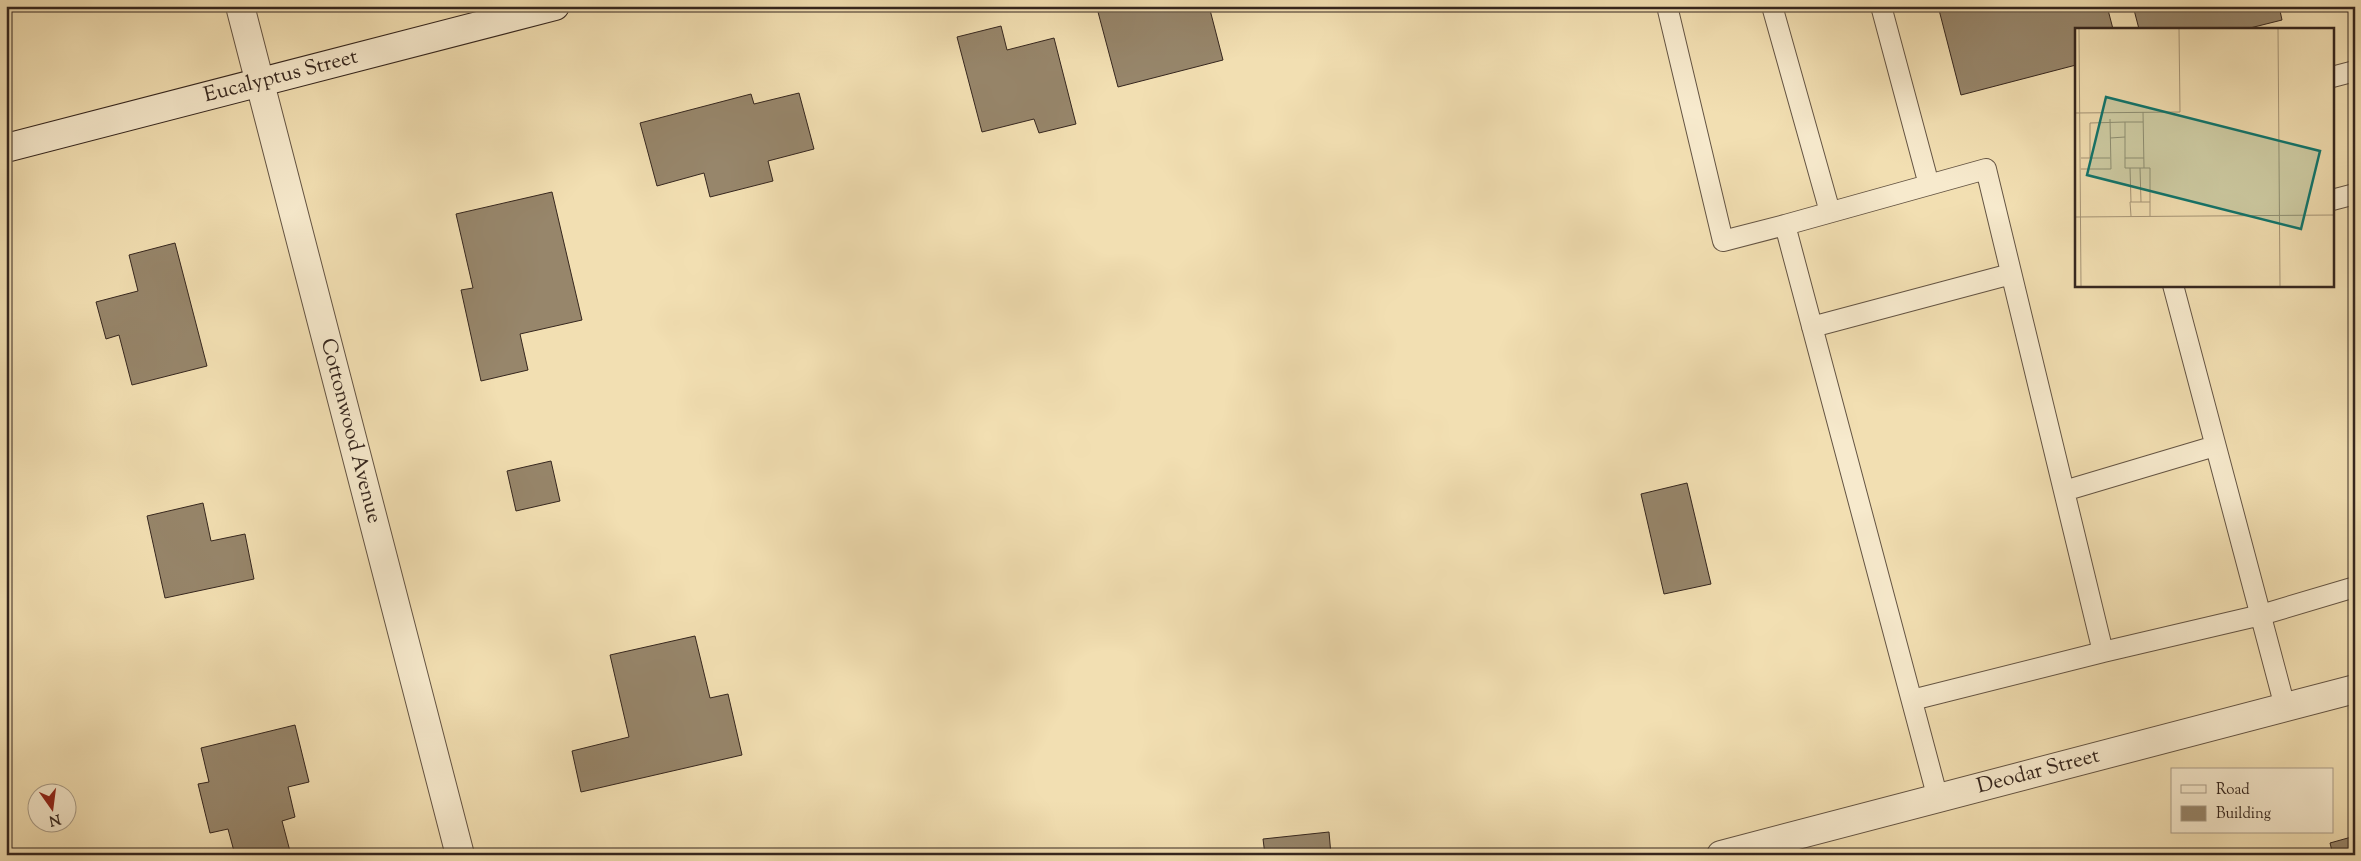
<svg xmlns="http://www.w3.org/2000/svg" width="2361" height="861" font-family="'Sorts Mill Goudy',serif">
  <rect width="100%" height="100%" fill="#f2dfb2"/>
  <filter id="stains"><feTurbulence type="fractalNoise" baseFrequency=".004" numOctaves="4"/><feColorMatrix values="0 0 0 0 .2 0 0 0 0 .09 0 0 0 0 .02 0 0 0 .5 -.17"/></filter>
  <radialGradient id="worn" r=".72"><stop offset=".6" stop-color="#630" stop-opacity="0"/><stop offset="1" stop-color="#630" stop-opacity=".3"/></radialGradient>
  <path fill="#97866b" stroke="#35261e" d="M 1122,6 L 1209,6 L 1223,60 L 1118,87 L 1098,12 Z
    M 1938,6 L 2107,6 L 2113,29 L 2076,29 L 2076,65 L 1961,95 Z
    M 2133,6 L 2279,6 L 2282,20 L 2246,29 L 2139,29 Z
    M 1001,26 L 1007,50 L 1054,38 L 1076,124 L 1039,133 L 1034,119 L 982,132 L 957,37 Z
    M 799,93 L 814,149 L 768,161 L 773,181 L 710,197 L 704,173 L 657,186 L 640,123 L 751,94 L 754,104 Z
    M 552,192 L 582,320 L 520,334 L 528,370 L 481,381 L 461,290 L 473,288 L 456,214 Z
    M 175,243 L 207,366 L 132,385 L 119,335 L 106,339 L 96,302 L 138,291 L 129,255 Z
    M 551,461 L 560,501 L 516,511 L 507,471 Z
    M 1687,483 L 1711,584 L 1664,594 L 1641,494 Z
    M 203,503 L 211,541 L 245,534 L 254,579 L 165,598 L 147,516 Z
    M 695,636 L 710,698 L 728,694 L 742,755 L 581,792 L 572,751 L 629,737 L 610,655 Z
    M 295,725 L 309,782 L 288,787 L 295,817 L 282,821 L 291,855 L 235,855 L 228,829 L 210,833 L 198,784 L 209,782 L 201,748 Z
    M 1329,832 L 1331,855 L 1265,855 L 1263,839 Z
    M 2355,836 L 2355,855 L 2333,855 L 2330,843 Z"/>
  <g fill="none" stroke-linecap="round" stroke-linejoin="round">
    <g stroke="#645443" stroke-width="22">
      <path id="service" d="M 1667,6 L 1723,241 L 1785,225
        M 1772,6 L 1830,212
        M 1881,6 L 1929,185
        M 2332,77 L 2355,71
        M 2332,200 L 2355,194
        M 2173,285 L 2285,707
        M 1812,327 L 2011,274
        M 2064,491 L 2215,446
        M 1912,700 L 2103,652
        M 1938,799 L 1785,225 L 1986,169 L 2103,652 L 2261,615 L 2355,587"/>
    </g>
    <g stroke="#645443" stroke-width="30">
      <g id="minor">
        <path id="s1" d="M 1721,855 L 2355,689"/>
      </g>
    </g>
    <g stroke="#645443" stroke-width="30">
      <g id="tertiary">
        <path id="s2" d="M 240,6 L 460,855"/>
      </g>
    </g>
    <g stroke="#35261e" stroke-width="30">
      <g id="secondary">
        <path id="s3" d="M 6,148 L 555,6"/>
      </g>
    </g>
    <use href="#service" stroke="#f7eacd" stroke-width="20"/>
    <use href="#minor" stroke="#f7eacd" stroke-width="28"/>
    <use href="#tertiary" stroke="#f7eacd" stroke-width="28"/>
    <use href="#secondary" stroke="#f7eacd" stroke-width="28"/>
  </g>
  <g text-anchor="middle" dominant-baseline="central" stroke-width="4" stroke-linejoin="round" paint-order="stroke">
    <g font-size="21" fill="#35261e" stroke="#f7eacd">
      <text stroke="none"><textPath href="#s3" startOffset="284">Eucalyptus Street</textPath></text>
      <text stroke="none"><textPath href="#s2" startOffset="439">Cottonwood Avenue</textPath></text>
      <text stroke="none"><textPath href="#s1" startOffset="328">Deodar Street</textPath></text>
    </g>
  </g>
  <g transform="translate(2075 28)">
    <rect width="259" height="259" fill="#f2dfb2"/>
    <path fill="none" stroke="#a69577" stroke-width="1" d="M 4,0 L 6,258M 203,0 L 205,258M 0,85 L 105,84 L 104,0M 50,94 L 68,94M 35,110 L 50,109M 6,130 L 35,130M 15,130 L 15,95 L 50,94 L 50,140 L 69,140 L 68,84M 50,130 L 69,130M 55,140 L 56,174M 65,140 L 66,174 L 75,174 L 75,188M 69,140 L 75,140 L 75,174M 6,141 L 36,141 L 35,91M 56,188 L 55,174 L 66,174M 0,189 L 259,187"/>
    <path fill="#0f766e" fill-opacity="0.15" stroke="#0f766e" stroke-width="2.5" d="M 31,69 L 245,123 L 226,201 L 12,147 Z"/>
    <rect width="259" height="259" fill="none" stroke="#35261e" stroke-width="2.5"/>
  </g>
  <rect width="2361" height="861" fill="none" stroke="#f2dfb2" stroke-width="25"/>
  <rect x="8" y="8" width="2346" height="846" fill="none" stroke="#35261e" stroke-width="2.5"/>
  <rect x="12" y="12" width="2336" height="836" fill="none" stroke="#35261e"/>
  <rect x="2171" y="768" width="162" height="65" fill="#f7eacd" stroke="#a99c87"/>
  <rect x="2181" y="785" width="25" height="8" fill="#f7eacd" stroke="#a99c87"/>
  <text x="2216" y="794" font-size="15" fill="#35261e">Road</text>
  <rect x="2181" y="806" width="25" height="15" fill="#97866b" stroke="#a99c87"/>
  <text x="2216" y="818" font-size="15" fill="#35261e">Building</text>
  <g transform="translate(52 808) rotate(166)"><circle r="24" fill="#f7eacd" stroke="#a99c87"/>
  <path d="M0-4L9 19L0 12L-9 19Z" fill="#8f2418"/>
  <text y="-8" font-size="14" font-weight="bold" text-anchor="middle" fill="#35261e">N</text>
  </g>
  <rect width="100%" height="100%" filter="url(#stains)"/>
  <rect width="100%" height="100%" fill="url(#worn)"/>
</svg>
